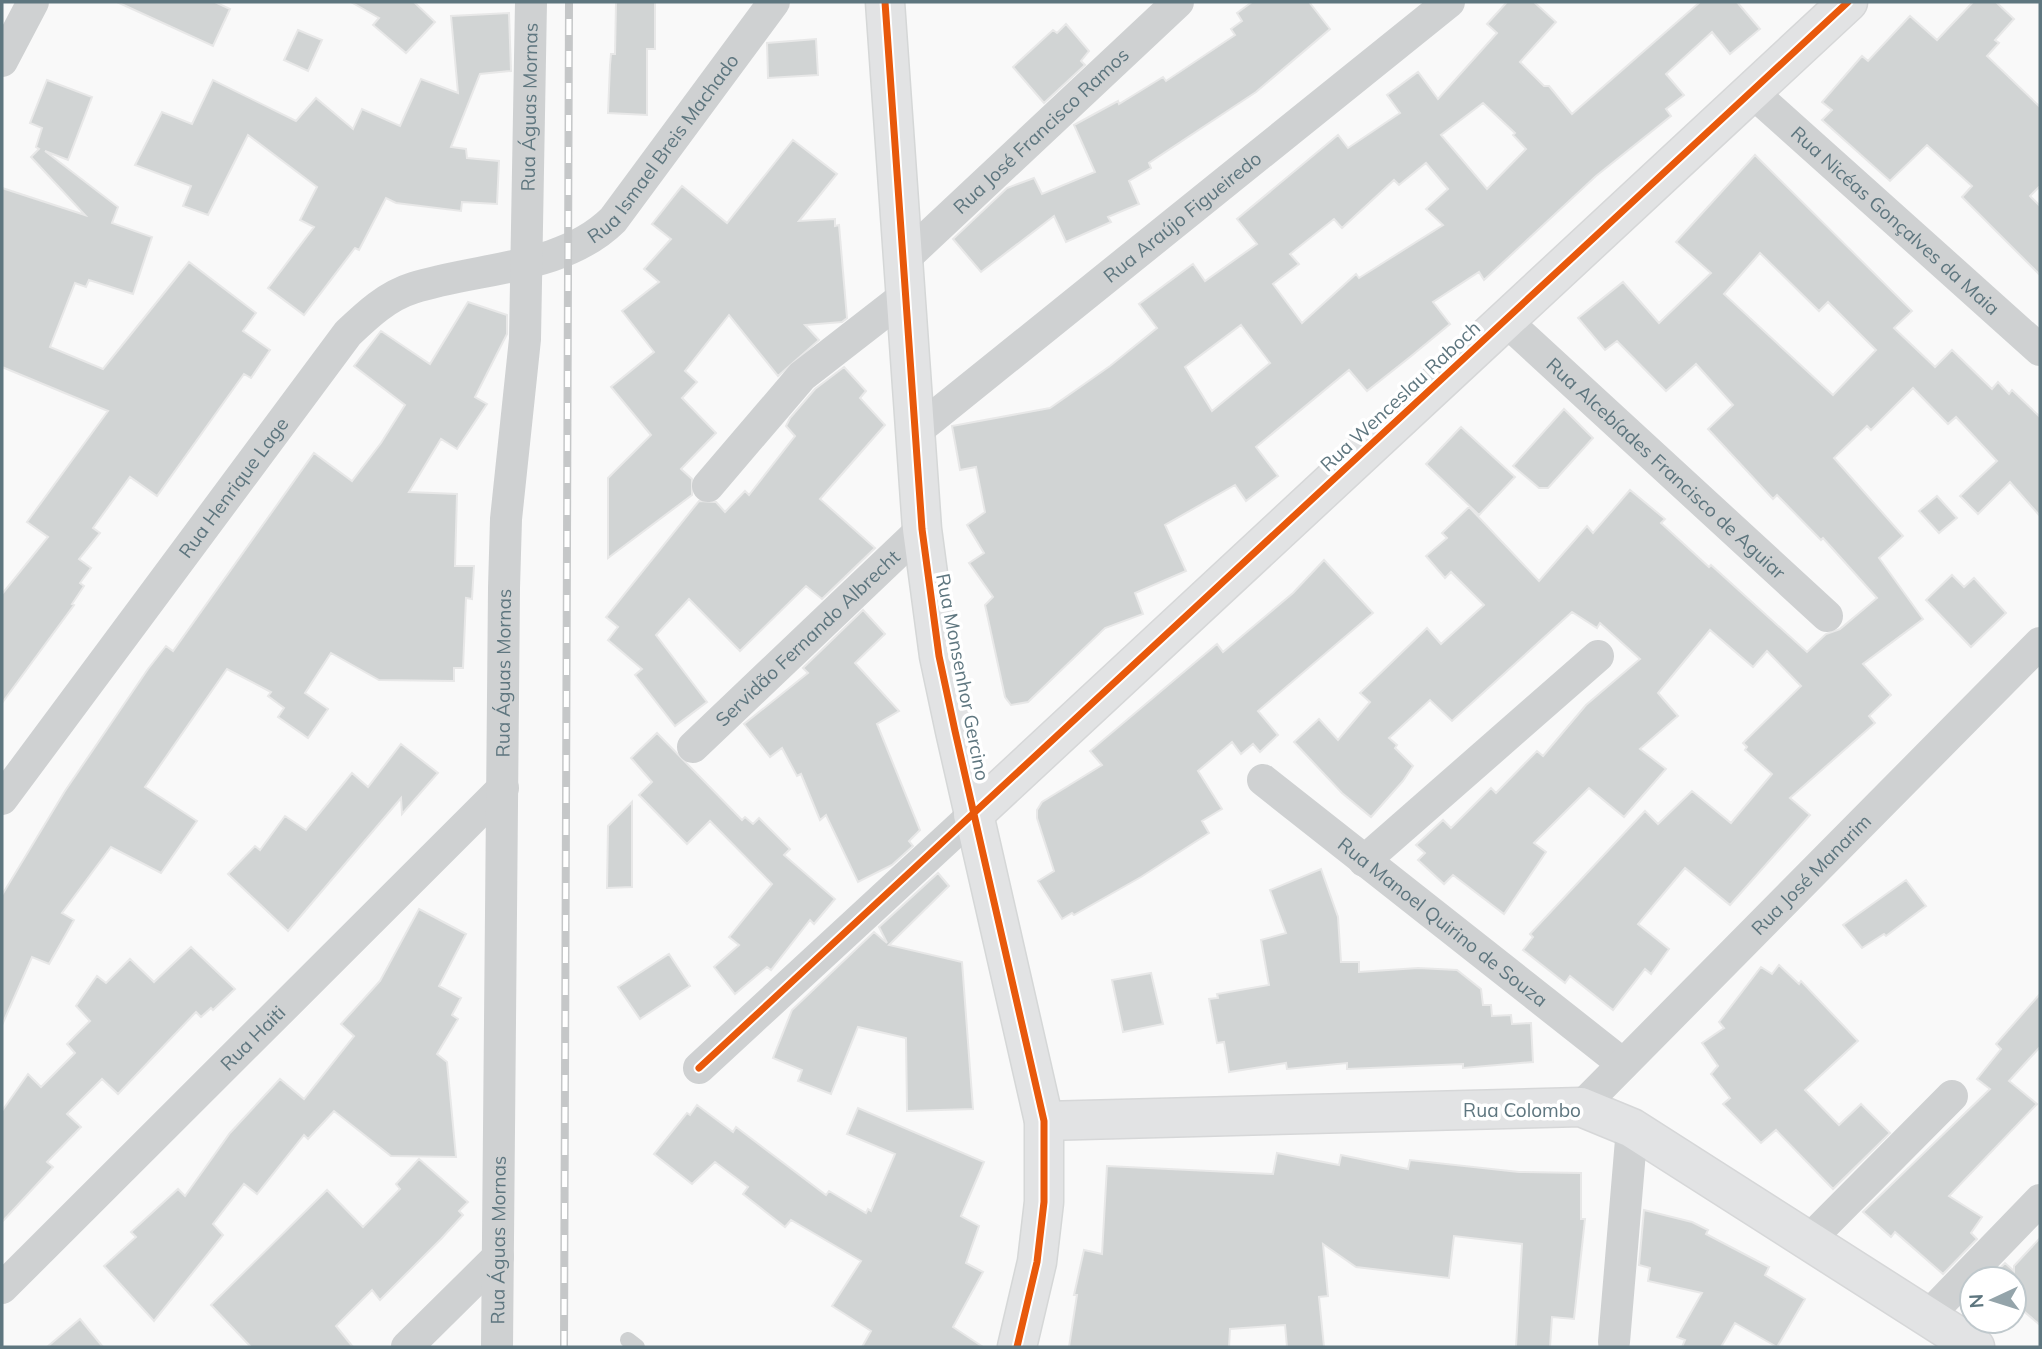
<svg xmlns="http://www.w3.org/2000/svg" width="2042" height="1349" font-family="Mulish,sans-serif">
  <rect width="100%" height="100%" fill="#f9f9f9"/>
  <path fill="#d1d4d4" stroke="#e8e8e8" stroke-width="2" fill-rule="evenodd" d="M 117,2 L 215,2 L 230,9 L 213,46 Z
    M 351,2 L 414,2 L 435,22 L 406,53 L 373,25 L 379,18 Z
    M 616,2 L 655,2 L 655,49 L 647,49 L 647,115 L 608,113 L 610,65 L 611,54 L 615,54 Z
    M 1252,2 L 1309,2 L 1330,29 L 1256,92 L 1149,163 L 1151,168 L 1129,181 L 1139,204 L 1108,217 L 1111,222 L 1066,242 L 1054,216 L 981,272 L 953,239 L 1007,188 L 1034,178 L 1042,194 L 1095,172 L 1074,125 L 1118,101 L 1119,104 L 1163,77 L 1166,81 L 1235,35 L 1231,29 L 1242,21 L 1237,13 Z
    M 1507,2 L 1534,2 L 1556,22 L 1520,62 L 1544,86 L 1549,86 L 1572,114 L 1700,2 L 1737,2 L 1760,29 L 1730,54 L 1712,32 L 1666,74 L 1684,95 L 1666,109 L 1671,116 L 1596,176 L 1484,280 L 1479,272 L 1433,302 L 1450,324 L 1410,357 L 1367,391 L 1349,370 L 1256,447 L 1278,476 L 1246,501 L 1235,485 L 1165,525 L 1186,571 L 1135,593 L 1143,614 L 1105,628 L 1028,702 L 1011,705 L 1005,697 L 985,605 L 993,597 L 969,563 L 984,553 L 967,525 L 985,512 L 976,467 L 960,470 L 952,426 L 1050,408 L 1110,366 L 1157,328 L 1139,304 L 1193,264 L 1205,281 L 1257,244 L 1237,219 L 1338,135 L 1348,148 L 1400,113 L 1387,95 L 1418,72 L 1438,99 L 1497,33 L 1487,24 ZM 1483,103 L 1515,133 L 1513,135 L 1526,149 L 1487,189 L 1441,135 ZM 1426,163 L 1448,189 L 1426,209 L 1443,225 L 1359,278 L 1356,274 L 1302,323 L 1273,284 L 1299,264 L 1290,254 L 1334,219 L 1342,228 L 1394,180 L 1399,185 ZM 1241,325 L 1270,363 L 1212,411 L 1185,367 Z
    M 1973,2 L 1996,2 L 2014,19 L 1995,40 L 1999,43 L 1987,56 L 2040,107 L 2040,186 L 2030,196 L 2040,206 L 2040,275 L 1962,197 L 1972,186 L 1927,145 L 1890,181 L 1822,120 L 1832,110 L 1822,102 L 1862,56 L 1868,61 L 1910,16 L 1937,40 Z
    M 509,13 L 511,71 L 480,74 L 451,147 L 466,149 L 467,158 L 499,161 L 497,204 L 462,202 L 461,211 L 396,203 L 386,198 L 359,250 L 355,248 L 304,315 L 268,288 L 314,227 L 300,220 L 317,187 L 248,135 L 208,215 L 183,206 L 191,186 L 135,165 L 162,112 L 192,124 L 213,80 L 296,121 L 316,98 L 353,129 L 362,109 L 400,126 L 421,79 L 458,93 L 451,16 Z
    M 1066,24 L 1089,51 L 1081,61 L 1085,65 L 1044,103 L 1013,67 L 1053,30 L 1057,33 Z
    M 298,30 L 322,40 L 308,71 L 284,60 Z
    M 816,39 L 818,75 L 768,78 L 767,43 Z
    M 47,80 L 92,97 L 68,160 L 45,151 L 118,207 L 112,223 L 152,237 L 133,294 L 89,280 L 86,287 L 75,283 L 50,347 L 103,369 L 189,262 L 256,313 L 243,331 L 270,350 L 251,378 L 244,374 L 157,496 L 130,477 L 93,528 L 100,533 L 79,559 L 91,568 L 80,583 L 84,586 L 72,604 L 74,605 L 2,703 L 2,594 L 48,537 L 27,522 L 108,411 L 2,367 L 2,188 L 85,215 L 31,157 L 39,149 L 36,147 L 42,128 L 30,123 Z
    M 793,140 L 837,174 L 799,221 L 835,219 L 835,226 L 839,225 L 847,318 L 842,322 L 805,325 L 819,340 L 778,376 L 729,315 L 685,371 L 697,382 L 682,398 L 716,433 L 681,469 L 692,479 L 692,495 L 608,558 L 608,478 L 651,435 L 611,387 L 654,352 L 622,311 L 659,282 L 644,269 L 671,239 L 652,224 L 682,186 L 727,223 Z
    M 1755,155 L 1912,311 L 1894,328 L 1935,367 L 1952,350 L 1992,389 L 1998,382 L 2009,394 L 2012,390 L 2040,417 L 2040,516 L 2010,482 L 1978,514 L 1960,496 L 1997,461 L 1956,417 L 1948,424 L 1913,388 L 1871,430 L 1867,426 L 1834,458 L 1903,536 L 1879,558 L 1923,619 L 1863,664 L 1891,695 L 1869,716 L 1875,723 L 1790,798 L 1810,815 L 1730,905 L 1685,868 L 1638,924 L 1669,949 L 1651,974 L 1645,969 L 1613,1010 L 1570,976 L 1565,983 L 1523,950 L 1533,937 L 1530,934 L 1645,811 L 1658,824 L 1692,791 L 1731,823 L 1772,774 L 1745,750 L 1747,747 L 1743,743 L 1801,686 L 1767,651 L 1753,667 L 1710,630 L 1658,693 L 1678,716 L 1640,749 L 1666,769 L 1624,817 L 1589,788 L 1534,843 L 1546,852 L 1504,914 L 1453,875 L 1444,884 L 1418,860 L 1425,853 L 1416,845 L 1443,820 L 1451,828 L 1491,788 L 1496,793 L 1537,751 L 1543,756 L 1586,705 L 1640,659 L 1600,623 L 1597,628 L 1572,612 L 1452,721 L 1430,700 L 1389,738 L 1397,745 L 1395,748 L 1413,766 L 1403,781 L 1371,817 L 1342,793 L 1294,742 L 1319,719 L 1338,740 L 1370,702 L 1360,693 L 1427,628 L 1441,644 L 1484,605 L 1451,572 L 1445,578 L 1426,556 L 1447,538 L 1442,533 L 1469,507 L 1539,581 L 1587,526 L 1593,533 L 1630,490 L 1665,519 L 1661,523 L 1709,567 L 1711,565 L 1807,652 L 1826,634 L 1840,629 L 1877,598 L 1823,538 L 1821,540 L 1777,495 L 1773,499 L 1708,429 L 1733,405 L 1696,364 L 1666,391 L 1617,341 L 1605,350 L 1578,318 L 1623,282 L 1659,323 L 1711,273 L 1676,242 ZM 1760,253 L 1819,311 L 1828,302 L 1876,350 L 1833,395 L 1724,294 Z
    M 468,302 L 507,315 L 507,334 L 475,397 L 487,404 L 457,449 L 441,439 L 409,492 L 457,494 L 455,566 L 474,566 L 472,599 L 466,598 L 463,668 L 454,668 L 454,681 L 379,680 L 331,653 L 305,693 L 328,709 L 308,738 L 278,717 L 284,708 L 268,696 L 271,692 L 227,669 L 145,787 L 197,821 L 161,873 L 111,847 L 62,913 L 74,920 L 49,964 L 32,957 L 2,1025 L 2,895 L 65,791 L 148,669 L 166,646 L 173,651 L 314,453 L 352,481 L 381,443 L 405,405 L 354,366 L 381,331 L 430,364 Z
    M 844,367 L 866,391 L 860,398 L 885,425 L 820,499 L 875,548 L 822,599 L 806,586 L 740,651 L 689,599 L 656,635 L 707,702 L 675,726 L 635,675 L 642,669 L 608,640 L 618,627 L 606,617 L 699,501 L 716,502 L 725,512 L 745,491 L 749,495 L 795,436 L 786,426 L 790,418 L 815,389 Z
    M 1564,409 L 1593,438 L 1548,488 L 1539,488 L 1513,466 Z
    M 1461,427 L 1515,477 L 1479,515 L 1426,464 Z
    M 1937,496 L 1957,518 L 1939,533 L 1919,511 Z
    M 1324,560 L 1373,613 L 1258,711 L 1278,735 L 1260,752 L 1253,744 L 1241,754 L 1232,742 L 1198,771 L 1222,809 L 1202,821 L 1209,833 L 1141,877 L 1074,915 L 1072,913 L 1062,919 L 1038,881 L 1054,871 L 1037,818 L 1037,810 L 1042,802 L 1102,765 L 1090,751 L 1217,644 L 1223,652 L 1293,593 Z
    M 1952,575 L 1964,587 L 1974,578 L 2006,613 L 1971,647 L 1926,600 Z
    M 863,610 L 885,634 L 855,663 L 899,711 L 877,724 L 920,830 L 909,841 L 913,846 L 892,865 L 858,882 L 826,815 L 820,820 L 801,774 L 797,776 L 782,748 L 770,757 L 744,724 L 808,673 L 803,668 Z
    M 657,733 L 742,820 L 745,817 L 753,824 L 759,818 L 790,849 L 784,855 L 835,899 L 814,924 L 810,920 L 771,970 L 767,967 L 735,994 L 714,967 L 739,945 L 729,937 L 772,884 L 710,821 L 687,844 L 639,795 L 652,782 L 631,758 Z
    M 401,744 L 438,773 L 402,814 L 401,798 L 288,931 L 228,874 L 255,846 L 260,850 L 285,816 L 306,830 L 352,773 L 368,787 Z
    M 632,802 L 632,887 L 607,888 L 608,826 Z
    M 1321,869 L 1338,917 L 1341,962 L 1359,962 L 1359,972 L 1418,968 L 1457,970 L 1481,989 L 1483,1005 L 1491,1005 L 1492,1016 L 1511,1015 L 1512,1024 L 1531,1023 L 1533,1062 L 1463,1068 L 1463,1064 L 1347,1069 L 1347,1063 L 1287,1069 L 1286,1063 L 1229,1072 L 1224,1042 L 1217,1043 L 1209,999 L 1218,998 L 1217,994 L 1269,985 L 1261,940 L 1286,933 L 1270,890 Z
    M 938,873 L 949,886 L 889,945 L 962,962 L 973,1109 L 907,1111 L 906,1038 L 858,1027 L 831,1094 L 798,1081 L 802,1070 L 773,1058 L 792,1010 L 874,932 L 887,943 L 879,927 Z
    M 1906,880 L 1926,906 L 1886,936 L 1884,934 L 1862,948 L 1843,925 Z
    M 419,909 L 466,934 L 439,986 L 461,998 L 452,1015 L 458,1019 L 437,1054 L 447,1062 L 456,1157 L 391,1156 L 334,1111 L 308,1139 L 304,1135 L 257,1194 L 244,1184 L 213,1224 L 223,1235 L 154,1321 L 104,1266 L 136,1237 L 131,1232 L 178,1189 L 185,1196 L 230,1133 L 280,1079 L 304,1099 L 354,1036 L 341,1024 L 380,981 Z
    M 191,947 L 235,989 L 213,1010 L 211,1008 L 201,1017 L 196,1012 L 118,1094 L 102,1079 L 67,1114 L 81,1127 L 47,1162 L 53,1167 L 2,1222 L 2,1111 L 28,1074 L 41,1087 L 75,1053 L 67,1044 L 90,1021 L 76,1006 L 97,976 L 106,983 L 130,959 L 154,982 Z
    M 669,954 L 690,986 L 640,1019 L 618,987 Z
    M 1779,965 L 1799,984 L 1801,981 L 1858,1041 L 1805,1090 L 1839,1125 L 1861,1104 L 1890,1133 L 1833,1189 L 1776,1130 L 1761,1143 L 1723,1104 L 1730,1098 L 1711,1074 L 1718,1066 L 1702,1043 L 1724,1028 L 1719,1022 L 1761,967 L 1772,974 Z
    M 1151,973 L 1163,1024 L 1123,1032 L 1112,980 Z
    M 2040,994 L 2040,1047 L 2009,1081 L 2037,1104 L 1949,1196 L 1982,1217 L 1971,1233 L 1977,1239 L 1943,1274 L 1895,1232 L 1891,1237 L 1863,1212 L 1990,1089 L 1977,1079 L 2001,1049 L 1996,1044 Z
    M 697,1105 L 733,1132 L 736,1127 L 826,1195 L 829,1191 L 866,1213 L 868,1209 L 871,1211 L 895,1154 L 847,1134 L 858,1108 L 984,1162 L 961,1216 L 979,1226 L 966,1263 L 983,1272 L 953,1327 L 983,1347 L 862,1347 L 871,1331 L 832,1306 L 861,1261 L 791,1220 L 785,1227 L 743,1194 L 748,1187 L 715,1162 L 692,1184 L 654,1154 L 687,1113 L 690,1115 Z
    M 1277,1153 L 1339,1165 L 1341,1155 L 1408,1169 L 1410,1160 L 1519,1172 L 1581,1173 L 1581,1219 L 1585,1219 L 1574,1319 L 1552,1317 L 1550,1347 L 1516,1347 L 1522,1244 L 1454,1236 L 1449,1278 L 1356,1267 L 1323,1244 L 1328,1296 L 1319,1297 L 1324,1347 L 1287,1347 L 1285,1325 L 1230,1329 L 1229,1347 L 1069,1347 L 1077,1295 L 1074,1295 L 1084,1250 L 1102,1254 L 1107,1166 L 1273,1174 Z
    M 419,1159 L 468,1202 L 459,1211 L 463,1215 L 441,1239 L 380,1300 L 372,1290 L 336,1326 L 353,1347 L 251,1347 L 211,1305 L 327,1190 L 363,1227 L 400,1189 L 396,1184 Z
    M 1644,1210 L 1692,1222 L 1708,1230 L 1706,1234 L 1769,1267 L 1765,1275 L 1805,1299 L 1777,1347 L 1735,1323 L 1721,1347 L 1682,1347 L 1685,1340 L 1677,1337 L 1702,1293 L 1648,1281 L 1650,1268 L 1639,1265 Z
    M 2040,1238 L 2040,1325 L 2014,1303 L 2014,1279 L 1989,1279 L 2005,1263 L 2014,1271 L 2014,1266 Z
    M 80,1319 L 103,1347 L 47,1347 Z"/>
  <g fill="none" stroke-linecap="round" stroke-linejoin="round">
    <g stroke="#d6d7d8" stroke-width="41">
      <path id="secondary" d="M 973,815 L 1848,2
        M 1044,1121 L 1581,1107 L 1632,1128 L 1975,1347"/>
    </g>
    <g stroke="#d5d7d7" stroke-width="41">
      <path id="primary" d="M 885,2 L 922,529 L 939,656 L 955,731 L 1044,1121 L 1044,1202 L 1037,1262 L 1017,1347"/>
    </g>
    <path stroke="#cfd1d2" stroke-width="16" d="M 628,1340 L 637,1347"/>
    <g stroke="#cfd1d2" stroke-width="32">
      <path d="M 2,61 L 33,2"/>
      <path id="s1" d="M 1751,91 L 2040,350"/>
      <path id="s2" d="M 903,260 L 1178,2"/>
      <path id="s3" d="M 1505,320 L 1827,616"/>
      <path id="s4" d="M 915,432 L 1449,2"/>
      <path d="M 708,486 L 802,376 L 905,296"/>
      <path id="s5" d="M 693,747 L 922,529"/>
      <path id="s6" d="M 1263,780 L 1623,1064"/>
      <path id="s7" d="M 2,799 L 348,333 C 367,315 387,296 413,288 C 479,267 562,270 613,220 L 774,2"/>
      <path d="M 1364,861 L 1598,656"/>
      <path d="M 699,1068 L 973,815"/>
      <path id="s8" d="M 1581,1107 L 2040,643"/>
      <path d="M 1808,1241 L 1952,1096"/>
      <path id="s9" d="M 2,1288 L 503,788"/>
      <path d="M 1927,1317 L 2040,1200"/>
      <path d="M 1614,1342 L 1632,1128"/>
      <path d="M 407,1347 L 498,1257"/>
      <path id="s10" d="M 497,1347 L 504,588 L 506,519 L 525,339 L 531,2"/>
    </g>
    <use href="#secondary" stroke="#e2e3e4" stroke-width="38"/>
    <use href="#primary" stroke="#e2e3e4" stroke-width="38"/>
    <g stroke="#c5c7c8" stroke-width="8">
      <path id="rail" d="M 564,1347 L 569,2"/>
    </g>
    <use href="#rail" stroke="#fff" stroke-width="5" stroke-dasharray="16" stroke-linecap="butt"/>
    <g stroke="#fff" stroke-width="11">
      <path id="cycleway" d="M 885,2 L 922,529 L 939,656 L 955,731 L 1044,1121 L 1044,1202 L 1037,1262 L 1017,1347
        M 699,1068 L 1848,2"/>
    </g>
    <use href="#cycleway" stroke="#e8590c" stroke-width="7"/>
  </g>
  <g text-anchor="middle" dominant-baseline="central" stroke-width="7" stroke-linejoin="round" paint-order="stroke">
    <g font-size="19" fill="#5e767f" stroke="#fff">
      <text stroke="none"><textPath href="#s10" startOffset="1241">Rua Águas Mornas</textPath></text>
      <text stroke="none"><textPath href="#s2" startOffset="189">Rua José Francisco Ramos</textPath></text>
      <text stroke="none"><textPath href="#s7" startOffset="961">Rua Ismael Breis Machado</textPath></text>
      <text stroke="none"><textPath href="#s4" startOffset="343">Rua Araújo Figueiredo</textPath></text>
      <text stroke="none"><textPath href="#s1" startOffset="194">Rua Nicéas Gonçalves da Maia</textPath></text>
      <text transform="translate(1400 396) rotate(-43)">Rua Wenceslau Raboch</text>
      <text stroke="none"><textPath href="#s3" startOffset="219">Rua Alcebíades Francisco de Aguiar</textPath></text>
      <text stroke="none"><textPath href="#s7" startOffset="388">Rua Henrique Lage</textPath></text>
      <text stroke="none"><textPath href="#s5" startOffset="158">Servidão Fernando Albrecht</textPath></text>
      <text stroke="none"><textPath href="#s10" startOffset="674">Rua Águas Mornas</textPath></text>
      <text transform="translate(963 677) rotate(79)">Rua Monsenhor Gercino</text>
      <text stroke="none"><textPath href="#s8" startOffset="327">Rua José Manarim</textPath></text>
      <text stroke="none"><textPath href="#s6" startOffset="229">Rua Manoel Quirino de Souza</textPath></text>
      <text stroke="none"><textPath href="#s9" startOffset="354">Rua Haiti</textPath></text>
      <text x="1522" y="1110">Rua Colombo</text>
      <text stroke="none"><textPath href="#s10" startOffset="107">Rua Águas Mornas</textPath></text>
    </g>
  </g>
  <rect width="2042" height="1349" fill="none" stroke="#5e767f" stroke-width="7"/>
  <g transform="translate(1993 1300) rotate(266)"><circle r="33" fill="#ffffff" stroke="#bfc8cc" stroke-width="2"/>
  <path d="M0-5L12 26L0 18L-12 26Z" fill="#94a4aa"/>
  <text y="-10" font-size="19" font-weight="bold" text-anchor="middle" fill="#5e767f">N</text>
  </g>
</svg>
